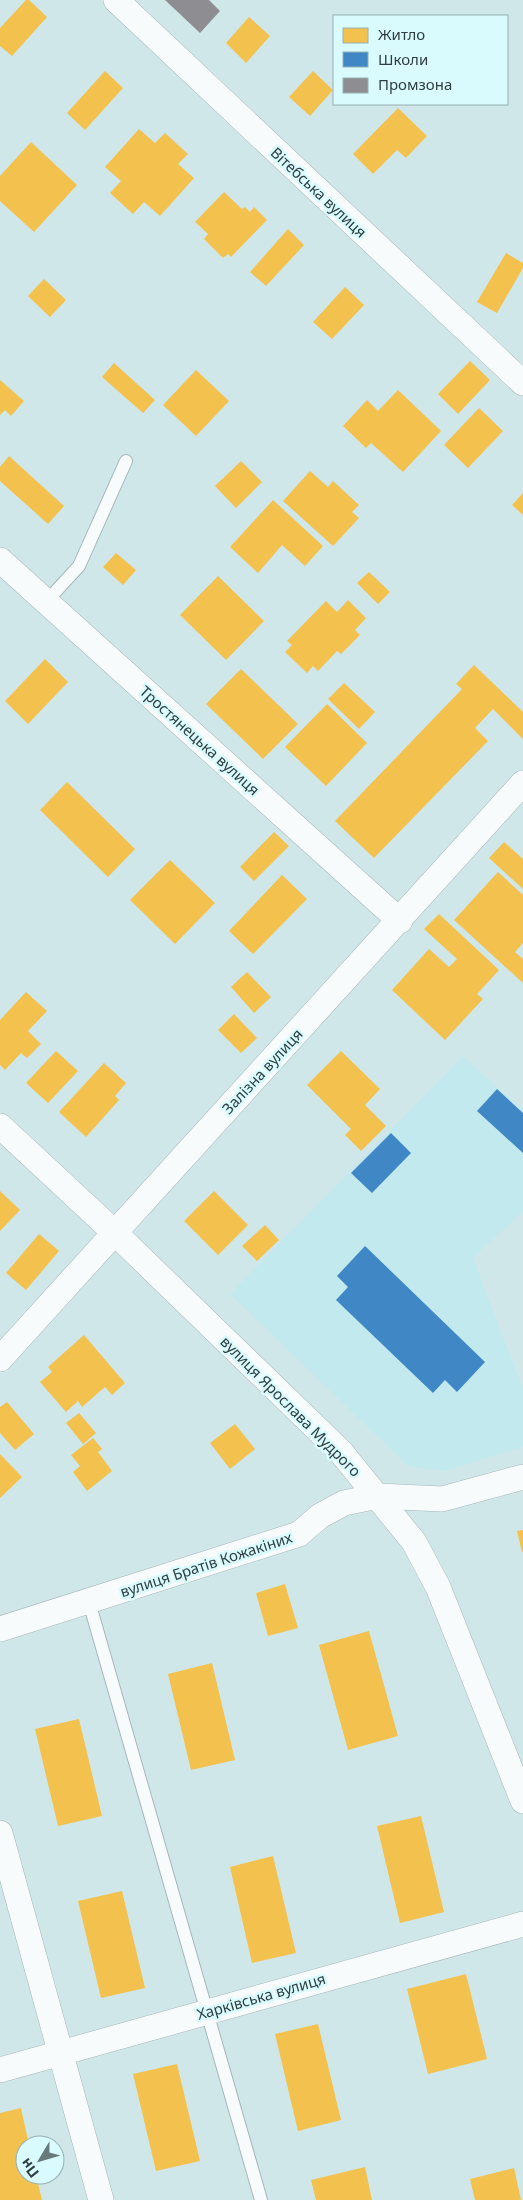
<svg xmlns="http://www.w3.org/2000/svg" width="523" height="2200" font-family="'Noto Sans',sans-serif">
  <rect width="100%" height="100%" fill="#d0e7ea"/>
  <path fill="#c2e9ed" d="M 463,1056 L 523,1111 L 523,1211 L 473,1258 L 523,1389 L 523,1447 L 444,1471 L 408,1466 L 230,1294 Z"/>
  <path fill="#f2c14e" d="M 26,0 L 29,0 L 47,17 L 12,56 L 0,46 L 0,28 Z
    M 249,17 L 270,36 L 246,63 L 226,43 Z
    M 105,71 L 123,88 L 85,130 L 67,113 Z
    M 313,71 L 333,90 L 310,116 L 289,97 Z
    M 398,108 L 427,136 L 406,158 L 397,150 L 373,174 L 353,154 Z
    M 139,129 L 155,143 L 165,133 L 188,154 L 178,164 L 194,178 L 160,216 L 144,202 L 133,214 L 110,193 L 121,181 L 105,167 Z
    M 31,142 L 77,185 L 34,232 L 0,201 L 0,176 Z
    M 224,192 L 242,209 L 245,207 L 250,212 L 254,207 L 267,220 L 231,257 L 228,254 L 223,258 L 204,239 L 208,234 L 195,222 Z
    M 288,229 L 304,245 L 266,286 L 250,272 Z
    M 506,253 L 523,263 L 523,268 L 497,313 L 477,302 Z
    M 44,279 L 66,300 L 50,317 L 28,296 Z
    M 345,287 L 364,305 L 332,339 L 313,322 Z
    M 470,361 L 490,380 L 458,414 L 438,394 Z
    M 114,363 L 155,400 L 143,413 L 102,377 Z
    M 196,370 L 229,401 L 196,436 L 163,405 Z
    M 0,380 L 24,401 L 11,416 L 5,410 L 0,415 Z
    M 398,390 L 441,431 L 403,472 L 371,443 L 366,448 L 343,426 L 367,400 L 378,411 Z
    M 479,408 L 503,431 L 468,468 L 444,445 Z
    M 9,456 L 64,506 L 48,524 L 0,481 L 0,467 Z
    M 241,461 L 262,482 L 236,508 L 215,486 Z
    M 310,471 L 328,487 L 333,481 L 359,505 L 352,512 L 359,518 L 333,546 L 283,501 Z
    M 523,493 L 523,515 L 512,505 Z
    M 273,500 L 323,546 L 305,566 L 282,545 L 258,573 L 230,547 Z
    M 116,553 L 136,570 L 123,585 L 103,567 Z
    M 369,572 L 390,592 L 378,604 L 357,583 Z
    M 218,576 L 264,621 L 226,660 L 180,615 Z
    M 348,600 L 366,618 L 355,630 L 360,635 L 341,654 L 337,651 L 318,671 L 313,666 L 307,673 L 285,652 L 292,645 L 287,641 L 326,601 L 337,612 Z
    M 45,659 L 68,682 L 28,724 L 5,701 Z
    M 474,665 L 523,712 L 523,739 L 493,709 L 475,728 L 488,741 L 374,858 L 335,821 L 462,689 L 456,684 Z
    M 241,669 L 298,724 L 263,759 L 206,704 Z
    M 344,683 L 375,712 L 359,729 L 328,699 Z
    M 327,704 L 367,743 L 326,786 L 285,747 Z
    M 67,782 L 135,849 L 108,877 L 40,810 Z
    M 274,832 L 289,846 L 254,881 L 240,867 Z
    M 504,842 L 523,859 L 523,889 L 489,858 Z
    M 170,860 L 215,903 L 175,944 L 130,900 Z
    M 498,872 L 523,895 L 523,943 L 515,952 L 523,959 L 523,983 L 454,920 Z
    M 282,875 L 307,899 L 253,954 L 229,931 Z
    M 439,914 L 499,970 L 477,994 L 483,999 L 445,1040 L 392,990 L 429,949 L 449,967 L 457,959 L 424,929 Z
    M 247,972 L 271,997 L 254,1013 L 231,987 Z
    M 26,992 L 47,1011 L 28,1031 L 41,1044 L 27,1058 L 21,1053 L 5,1070 L 0,1065 L 0,1020 Z
    M 234,1014 L 257,1038 L 241,1053 L 218,1030 Z
    M 56,1051 L 78,1071 L 48,1103 L 26,1083 Z
    M 341,1051 L 380,1089 L 365,1105 L 386,1126 L 361,1151 L 345,1135 L 351,1129 L 307,1085 Z
    M 104,1063 L 126,1083 L 115,1096 L 119,1100 L 86,1137 L 59,1112 Z
    M 0,1191 L 20,1210 L 0,1231 Z
    M 214,1191 L 248,1225 L 218,1255 L 184,1221 Z
    M 265,1225 L 279,1240 L 257,1261 L 242,1246 Z
    M 39,1234 L 59,1251 L 26,1290 L 6,1273 Z
    M 84,1335 L 125,1383 L 112,1395 L 105,1387 L 82,1407 L 78,1401 L 66,1412 L 40,1382 L 52,1372 L 48,1367 Z
    M 7,1402 L 34,1434 L 15,1450 L 0,1433 L 0,1407 Z
    M 79,1413 L 96,1433 L 83,1444 L 66,1423 Z
    M 235,1424 L 255,1449 L 230,1469 L 210,1443 Z
    M 93,1438 L 102,1449 L 98,1452 L 112,1471 L 87,1491 L 73,1472 L 80,1466 L 71,1455 Z
    M 0,1454 L 22,1477 L 0,1498 Z
    M 523,1530 L 523,1552 L 522,1552 L 517,1531 Z
    M 285,1584 L 298,1628 L 268,1636 L 256,1593 Z
    M 369,1631 L 398,1736 L 348,1750 L 319,1645 Z
    M 212,1663 L 235,1760 L 191,1770 L 168,1674 Z
    M 79,1719 L 102,1816 L 58,1826 L 35,1729 Z
    M 421,1816 L 444,1912 L 400,1923 L 377,1826 Z
    M 273,1856 L 296,1953 L 252,1963 L 230,1867 Z
    M 122,1891 L 145,1988 L 101,1998 L 78,1901 Z
    M 466,1974 L 487,2059 L 428,2074 L 407,1989 Z
    M 318,2024 L 341,2120 L 298,2131 L 275,2034 Z
    M 177,2064 L 200,2161 L 156,2171 L 133,2074 Z
    M 21,2108 L 29,2145 L 25,2145 L 25,2175 L 36,2175 L 42,2200 L 0,2200 L 0,2113 Z
    M 365,2167 L 372,2200 L 316,2200 L 311,2180 Z
    M 514,2168 L 521,2200 L 475,2200 L 470,2179 Z"/>
  <path fill="#3f88c5" d="M 497,1089 L 523,1113 L 523,1153 L 477,1111 Z
    M 391,1133 L 411,1153 L 372,1193 L 351,1173 Z
    M 365,1246 L 485,1362 L 457,1392 L 445,1380 L 433,1393 L 336,1300 L 348,1287 L 337,1276 Z"/>
  <path fill="#8d8d92" d="M 165,0 L 209,0 L 220,11 L 200,33 Z"/>
  <g fill="none" stroke-linecap="round" stroke-linejoin="round">
    <g stroke="#a5b7b9" stroke-width="14">
      <path id="lane" d="M 46,602 L 79,566 L 126,461
        M 89,1602 L 261,2200"/>
    </g>
    <g stroke="#a5b7b9" stroke-width="26">
      <path id="street" d="M 116,0 L 523,383
        M 0,560 L 400,921
        M 0,1126 L 114,1232 L 340,1451 L 414,1542 L 438,1587 L 523,1801
        M 0,1359 L 523,783
        M 0,1629 L 299,1534 L 320,1516 L 344,1503 L 378,1496 L 442,1499 L 523,1477
        M 0,1833 L 101,2200
        M 0,2070 L 523,1924"/>
    </g>
    <use href="#lane" stroke="#f8fbfc" stroke-width="12"/>
    <use href="#street" stroke="#f8fbfc" stroke-width="25"/>
  </g>
  <g text-anchor="middle" dominant-baseline="central" stroke-width="5" stroke-linejoin="round" paint-order="stroke">
    <g font-size="15" fill="#2f3f41" stroke="#dafbfe">
      <text transform="translate(319 192) rotate(43)">Вітебська вулиця</text>
      <text transform="translate(200 740) rotate(42)">Тростянецька вулиця</text>
      <text transform="translate(262 1071) rotate(-47)">Залізна вулиця</text>
      <text transform="translate(291 1406) rotate(45)">вулиця Ярослава Мудрого</text>
      <text transform="translate(206 1564) rotate(-18)">вулиця Братів Кожакіних</text>
      <text transform="translate(261 1996) rotate(-16)">Харківська вулиця</text>
    </g>
  </g>
  <rect x="333" y="15" width="175" height="90" fill="#dafbfe" stroke="#96b0b2"/>
  <rect x="343" y="28" width="25" height="15" fill="#f2c14e" stroke="#96b0b2"/>
  <text x="378" y="40" font-size="15" fill="#2f3f41">Житло</text>
  <rect x="343" y="52" width="25" height="15" fill="#3f88c5" stroke="#96b0b2"/>
  <text x="378" y="65" font-size="15" fill="#2f3f41">Школи</text>
  <rect x="343" y="78" width="25" height="15" fill="#8d8d92" stroke="#96b0b2"/>
  <text x="378" y="90" font-size="15" fill="#2f3f41">Промзона</text>
  <g transform="translate(40 2160) rotate(232)"><circle r="24" fill="#dafbfe" stroke="#96b0b2"/>
  <path d="M0-4L9 19L0 12L-9 19Z" fill="#677a7c"/>
  <text y="-8" font-size="14" font-weight="bold" text-anchor="middle" fill="#2f3f41">Пн</text>
  </g>
</svg>
